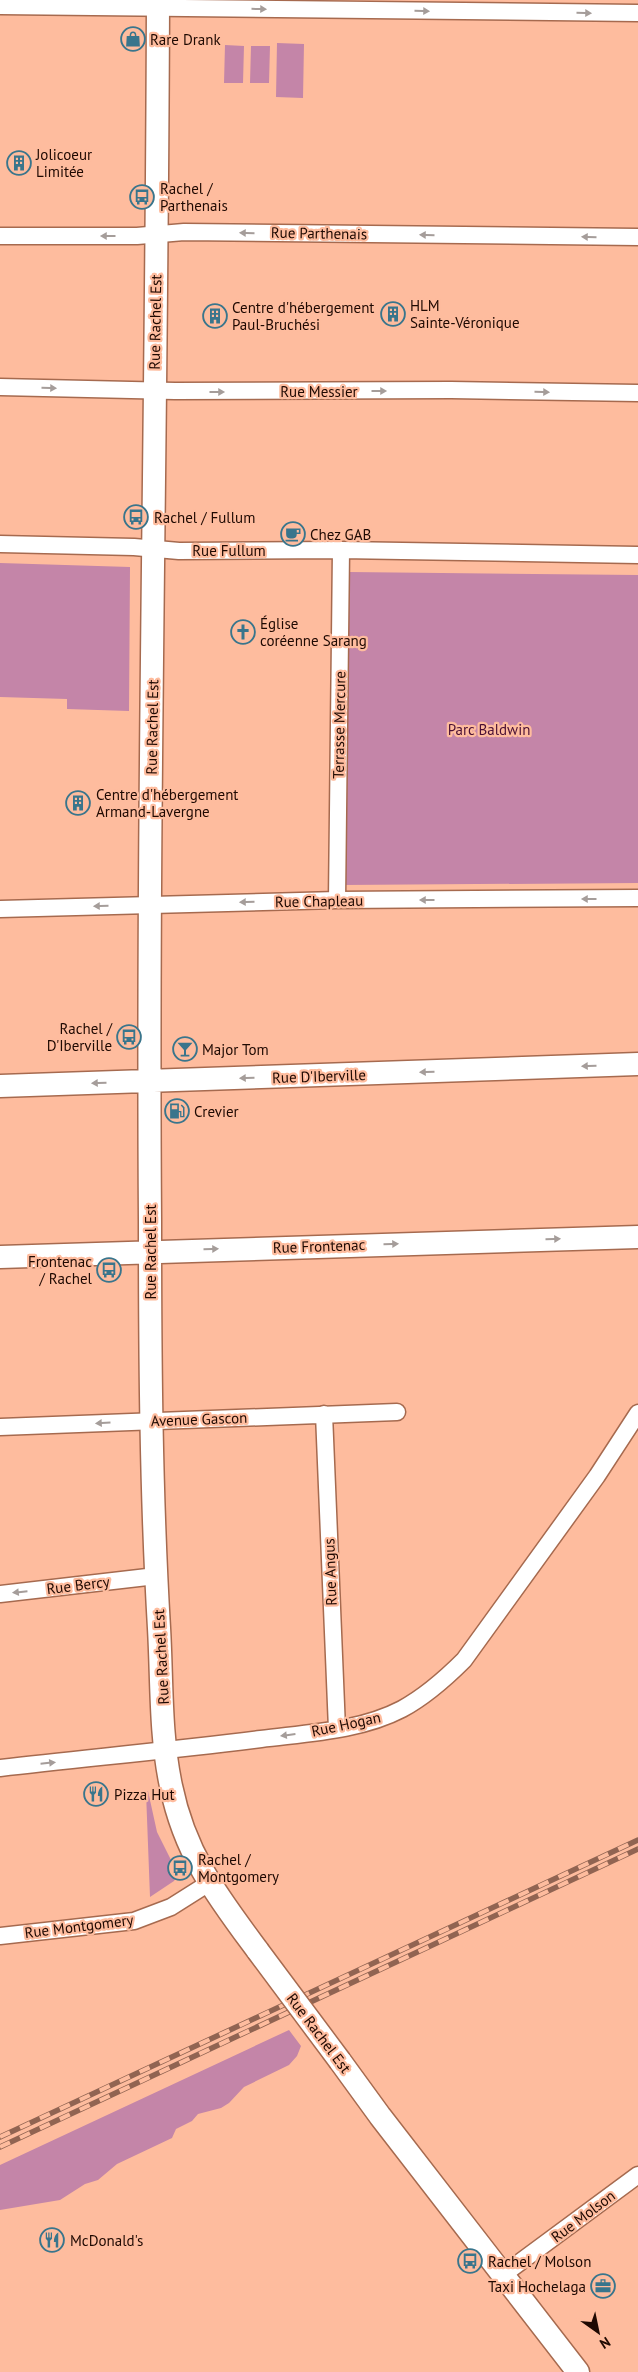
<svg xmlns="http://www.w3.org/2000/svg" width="638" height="2372" font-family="'PT Sans',sans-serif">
  <rect width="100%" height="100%" fill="#febc9e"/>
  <path fill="#c485a8" d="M 277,43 L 304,44 L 303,98 L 276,97 Z
    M 225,45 L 244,46 L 243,83 L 224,83 Z
    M 251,46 L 270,46 L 269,83 L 250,83 Z
    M 0,563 L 130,567 L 129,711 L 67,709 L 67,699 L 0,697 Z
    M 349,572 L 638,575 L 638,883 L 341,885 Z
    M 148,1791 L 157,1832 L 178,1874 L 174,1881 L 150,1897 L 146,1792 Z
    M 289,2030 L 301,2046 L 297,2056 L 289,2065 L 244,2087 L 229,2103 L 221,2108 L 198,2114 L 192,2121 L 176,2129 L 172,2138 L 117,2164 L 98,2180 L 85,2184 L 60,2200 L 0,2210 L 0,2165 Z"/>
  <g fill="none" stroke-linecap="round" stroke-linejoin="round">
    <g stroke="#a66a4f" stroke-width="19">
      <path id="street" d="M 0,6 L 638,13
        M 0,236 L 137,236 L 184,232 L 638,237
        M 0,387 L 175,391 L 451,390 L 638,393
        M 0,544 L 134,547 L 179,551 L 341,550 L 638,555
        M 337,900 L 341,550
        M 0,909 L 337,900 L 638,898
        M 324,1414 L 337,1729
        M 0,1427 L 397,1412
        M 0,1594 L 156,1576
        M 0,1768 C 87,1758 174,1750 261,1739 C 308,1733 360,1731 402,1709 C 426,1696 445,1679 464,1660 L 597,1476 L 638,1413
        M 0,1936 L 134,1921 L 171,1907 L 209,1883
        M 504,2274 L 638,2175"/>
    </g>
    <g stroke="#a66a4f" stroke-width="25">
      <path id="secondary" d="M 158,0 C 157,407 147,814 150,1221 C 150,1357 151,1493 159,1628 C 162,1680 160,1735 171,1786 C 185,1855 218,1897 258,1951
        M 0,1086 L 638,1064
        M 0,1257 L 638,1237
        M 340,2061 L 380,2116 L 578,2372"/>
    </g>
    <use href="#street" stroke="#fff" stroke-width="16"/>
    <use href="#secondary" stroke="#fff" stroke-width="22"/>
    <g stroke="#916452" stroke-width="5.5">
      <path id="rail" d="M 0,2137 L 638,1840
        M 0,2147 L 638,1849"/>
    </g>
    <use href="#rail" stroke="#febc9e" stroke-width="4" stroke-dasharray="11" stroke-linecap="butt"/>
    <g stroke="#a66a4f" stroke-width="25" stroke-linecap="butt">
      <path id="secondary-bridge" d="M 258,1951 L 340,2061"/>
    </g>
    <use href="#secondary-bridge" stroke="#fff" stroke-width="22"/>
  </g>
  <defs><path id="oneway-solid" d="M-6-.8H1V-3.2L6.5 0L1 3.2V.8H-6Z" transform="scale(1.25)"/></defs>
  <g fill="#a59d9a">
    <use href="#oneway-solid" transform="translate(259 9) rotate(1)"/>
    <use href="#oneway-solid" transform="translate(422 11) rotate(1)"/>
    <use href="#oneway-solid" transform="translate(584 13) rotate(1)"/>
    <use href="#oneway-solid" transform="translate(247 233) rotate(-179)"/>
    <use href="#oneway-solid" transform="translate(427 235) rotate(-179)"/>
    <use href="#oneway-solid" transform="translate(108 236) rotate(180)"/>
    <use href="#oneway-solid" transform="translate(589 237) rotate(-179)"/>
    <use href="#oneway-solid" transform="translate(49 388) rotate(1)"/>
    <use href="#oneway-solid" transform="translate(379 391)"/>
    <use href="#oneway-solid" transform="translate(217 392)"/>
    <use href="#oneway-solid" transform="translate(542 392) rotate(1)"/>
    <use href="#oneway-solid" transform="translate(589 899) rotate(180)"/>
    <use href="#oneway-solid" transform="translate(427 900) rotate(180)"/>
    <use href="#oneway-solid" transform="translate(247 902) rotate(179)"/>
    <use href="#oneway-solid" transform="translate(101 906) rotate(179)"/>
    <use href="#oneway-solid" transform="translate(589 1066) rotate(178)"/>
    <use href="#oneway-solid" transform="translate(427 1072) rotate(178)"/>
    <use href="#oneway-solid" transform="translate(247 1078) rotate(178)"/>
    <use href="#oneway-solid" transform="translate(99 1083) rotate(178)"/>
    <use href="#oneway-solid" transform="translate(553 1239) rotate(-2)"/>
    <use href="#oneway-solid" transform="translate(391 1244) rotate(-2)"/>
    <use href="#oneway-solid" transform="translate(211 1249) rotate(-1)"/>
    <use href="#oneway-solid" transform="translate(103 1423) rotate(177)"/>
    <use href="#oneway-solid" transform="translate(20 1592) rotate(174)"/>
    <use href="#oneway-solid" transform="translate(288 1735) rotate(173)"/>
    <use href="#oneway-solid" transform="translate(48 1763) rotate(-6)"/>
  </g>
  <defs>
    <g id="shop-ring" transform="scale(1.25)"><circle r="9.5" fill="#febc9e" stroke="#39758c" stroke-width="1.5"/><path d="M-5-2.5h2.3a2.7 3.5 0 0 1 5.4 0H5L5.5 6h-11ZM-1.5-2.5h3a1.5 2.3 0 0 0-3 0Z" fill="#39758c"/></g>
    <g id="building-ring" transform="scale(1.25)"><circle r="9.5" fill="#febc9e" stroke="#39758c" stroke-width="1.5"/><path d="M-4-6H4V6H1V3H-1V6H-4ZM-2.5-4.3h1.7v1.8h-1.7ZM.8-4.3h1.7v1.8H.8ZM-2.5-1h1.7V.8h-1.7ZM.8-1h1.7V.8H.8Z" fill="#39758c"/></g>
    <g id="bus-ring" transform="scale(1.25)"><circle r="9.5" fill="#febc9e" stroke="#39758c" stroke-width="1.5"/><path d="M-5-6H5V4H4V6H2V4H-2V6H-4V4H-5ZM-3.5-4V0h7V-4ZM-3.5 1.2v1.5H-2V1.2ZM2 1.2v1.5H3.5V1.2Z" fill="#39758c"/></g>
    <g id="cafe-ring" transform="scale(1.25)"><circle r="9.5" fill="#febc9e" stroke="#39758c" stroke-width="1.5"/><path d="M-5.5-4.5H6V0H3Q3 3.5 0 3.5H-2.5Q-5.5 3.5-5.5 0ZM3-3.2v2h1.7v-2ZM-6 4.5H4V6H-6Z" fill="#39758c"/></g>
    <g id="church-ring" transform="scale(1.25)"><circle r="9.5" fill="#febc9e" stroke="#39758c" stroke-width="1.5"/><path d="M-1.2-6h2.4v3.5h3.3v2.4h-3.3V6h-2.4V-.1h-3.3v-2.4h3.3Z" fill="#39758c"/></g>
    <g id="bar-ring" transform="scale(1.25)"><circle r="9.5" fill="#febc9e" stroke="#39758c" stroke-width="1.5"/><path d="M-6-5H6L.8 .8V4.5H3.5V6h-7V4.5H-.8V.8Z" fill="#39758c"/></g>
    <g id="fuel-ring" transform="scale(1.25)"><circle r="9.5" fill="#febc9e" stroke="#39758c" stroke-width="1.5"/><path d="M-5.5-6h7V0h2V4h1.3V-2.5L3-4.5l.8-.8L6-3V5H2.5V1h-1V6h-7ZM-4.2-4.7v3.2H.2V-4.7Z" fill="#39758c"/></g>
    <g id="restaurant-ring" transform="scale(1.25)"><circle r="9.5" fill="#febc9e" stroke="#39758c" stroke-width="1.5"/><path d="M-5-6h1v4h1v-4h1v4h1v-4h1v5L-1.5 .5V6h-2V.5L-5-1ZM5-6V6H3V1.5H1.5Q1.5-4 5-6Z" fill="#39758c"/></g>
    <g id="office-ring" transform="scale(1.25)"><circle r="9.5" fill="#febc9e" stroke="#39758c" stroke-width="1.5"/><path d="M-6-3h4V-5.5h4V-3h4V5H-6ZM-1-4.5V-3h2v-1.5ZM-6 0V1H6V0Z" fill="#39758c"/></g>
  </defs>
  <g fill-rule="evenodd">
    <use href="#shop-ring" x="133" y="39"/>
    <use href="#building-ring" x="19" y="163"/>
    <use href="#bus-ring" x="142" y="197"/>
    <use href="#building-ring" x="393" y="314"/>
    <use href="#building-ring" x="215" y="316"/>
    <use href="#bus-ring" x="136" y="517"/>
    <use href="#cafe-ring" x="293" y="534"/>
    <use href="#church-ring" x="243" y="632"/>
    <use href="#building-ring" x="78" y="803"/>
    <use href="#bus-ring" x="129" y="1037"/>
    <use href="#bar-ring" x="185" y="1049"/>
    <use href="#fuel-ring" x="177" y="1111"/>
    <use href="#bus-ring" x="109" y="1270"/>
    <use href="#restaurant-ring" x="96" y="1794"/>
    <use href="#bus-ring" x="180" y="1868"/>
    <use href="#restaurant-ring" x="52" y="2240"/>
    <use href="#bus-ring" x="470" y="2261"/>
    <use href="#office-ring" x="603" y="2286"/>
  </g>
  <g text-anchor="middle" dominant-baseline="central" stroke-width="4.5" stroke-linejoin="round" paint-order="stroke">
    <g font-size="15" fill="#1f0902" stroke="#febc9e" text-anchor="start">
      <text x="150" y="39">Rare Drank</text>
      <text x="36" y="154">Jolicoeur<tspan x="36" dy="17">Limitée</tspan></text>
      <text x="160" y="188">Rachel /<tspan x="160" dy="17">Parthenais</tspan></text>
      <text x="410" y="305">HLM<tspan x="410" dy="17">Sainte-Véronique</tspan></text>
      <text x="232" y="307">Centre d'hébergement<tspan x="232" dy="17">Paul-Bruchési</tspan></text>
      <text x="154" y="517">Rachel / Fullum</text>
      <text x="310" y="534">Chez GAB</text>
      <text x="260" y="623">Église<tspan x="260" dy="17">coréenne Sarang</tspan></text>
      <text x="96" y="794">Centre d'hébergement<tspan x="96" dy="17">Armand-Lavergne</tspan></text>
      <text x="112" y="1028" text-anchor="end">Rachel /<tspan x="112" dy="17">D'Iberville</tspan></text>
      <text x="202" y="1049">Major Tom</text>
      <text x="194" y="1111">Crevier</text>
      <text x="92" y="1261" text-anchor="end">Frontenac<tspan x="92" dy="17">/ Rachel</tspan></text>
      <text x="114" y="1794">Pizza Hut</text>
      <text x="198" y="1859">Rachel /<tspan x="198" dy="17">Montgomery</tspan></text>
      <text x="70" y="2240">McDonald's</text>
      <text x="488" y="2261">Rachel / Molson</text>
      <text x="586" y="2286" text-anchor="end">Taxi Hochelaga</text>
    </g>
    <g font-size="15" fill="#1f0902" stroke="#febc9e">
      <text transform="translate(319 233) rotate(1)">Rue Parthenais</text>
      <text transform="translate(155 322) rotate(-89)">Rue Rachel Est</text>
      <text x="319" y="391">Rue Messier</text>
      <text x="229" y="550">Rue Fullum</text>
      <text transform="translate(339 725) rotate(-89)">Terrasse Mercure</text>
      <text transform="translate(152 727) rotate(-89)">Rue Rachel Est</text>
      <text transform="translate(319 901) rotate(-1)">Rue Chapleau</text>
      <text transform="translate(319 1076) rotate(-2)">Rue D'Iberville</text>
      <text transform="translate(319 1246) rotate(-2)">Rue Frontenac</text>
      <text transform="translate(150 1252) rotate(-90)">Rue Rachel Est</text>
      <text transform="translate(199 1419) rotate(-2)">Avenue Gascon</text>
      <text transform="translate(330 1572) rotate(-92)">Rue Angus</text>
      <text transform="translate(78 1585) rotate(-7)">Rue Bercy</text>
      <text transform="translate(161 1657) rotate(-93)">Rue Rachel Est</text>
      <text transform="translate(346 1724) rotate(-12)">Rue Hogan</text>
      <text transform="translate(79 1926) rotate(-7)">Rue Montgomery</text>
      <text transform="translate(319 2033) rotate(53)">Rue Rachel Est</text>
      <text transform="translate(583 2216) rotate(-37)">Rue Molson</text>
    </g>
    <g font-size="15" fill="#4a1035" stroke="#febc9e">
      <text x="489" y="729">Parc Baldwin</text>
    </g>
  </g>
  <g transform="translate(598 2332) rotate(147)" stroke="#febc9e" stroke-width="4" paint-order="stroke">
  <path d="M0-4L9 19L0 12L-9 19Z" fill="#1f0902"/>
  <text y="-8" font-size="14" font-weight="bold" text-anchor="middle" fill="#1f0902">N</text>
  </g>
</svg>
